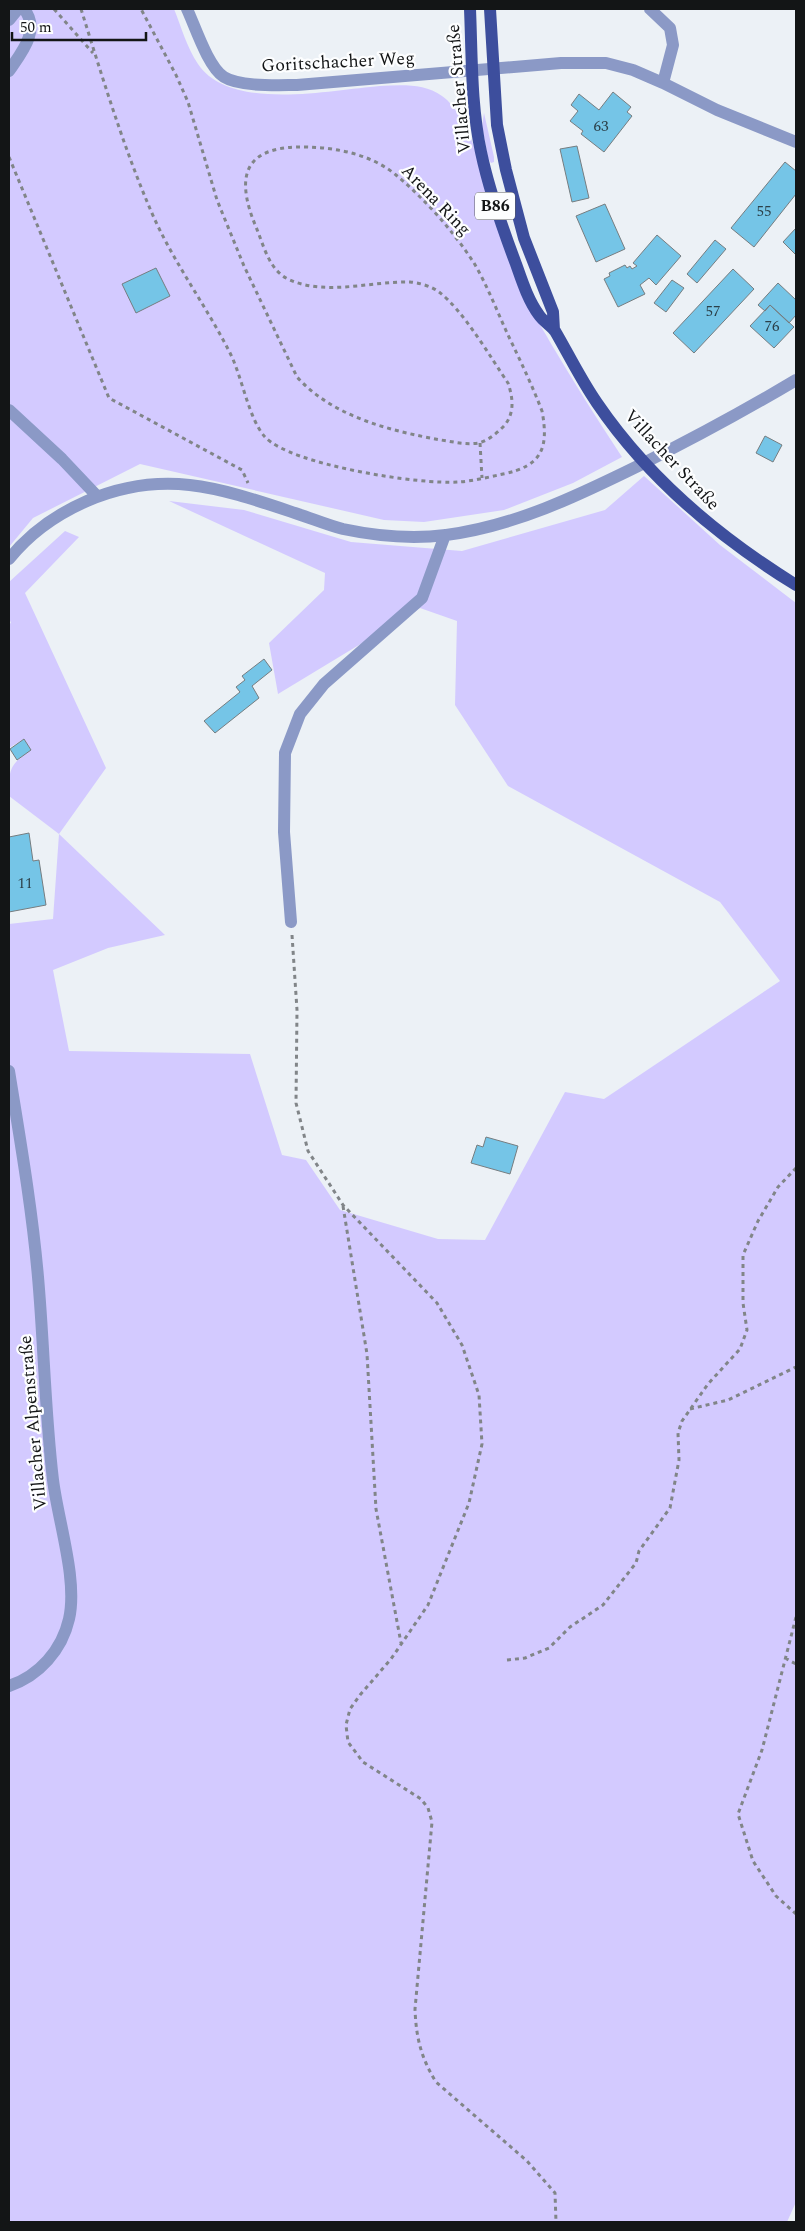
<svg xmlns="http://www.w3.org/2000/svg" width="805" height="2231" font-family="Spectral,serif">
  <rect width="100%" height="100%" fill="#ecf1f6"/>
  <path fill="#d3caff" d="M 9,9 L 174,9 C 181,26 187,48 198,64 C 230,112 330,90 380,86 C 401,85 424,83 442,96 C 479,120 504,252 524,296 C 531,312 542,327 550,342 C 573,381 597,419 622,457 L 573,483 L 504,510 L 424,522 L 384,520 L 140,464 L 33,518 L 9,547 Z
    M 484,113 L 494,157 L 494,162 L 491,163 L 488,158 L 482,126 Z
    M 644,476 L 720,545 L 796,603 L 796,2202 L 787,2222 L 9,2222 L 9,924 L 53,919 L 59,834 L 9,796 C 9,769 9,765 31,750 L 24,739 L 9,748 L 9,624 L 11,623 L 9,618 L 9,582 L 65,531 L 79,537 L 25,593 L 106,768 L 59,834 L 165,935 L 108,948 L 53,970 L 69,1051 L 250,1054 L 282,1155 L 306,1160 L 340,1210 L 438,1239 L 485,1240 L 565,1092 L 604,1099 L 780,981 L 720,902 L 508,786 L 455,705 L 457,621 L 420,608 L 278,694 L 269,643 L 324,590 L 325,573 L 169,501 L 244,510 L 351,542 L 462,551 L 605,510 Z"/>
  <path fill="#75c5e7" stroke="#767d80" d="M 613,92 L 631,107 L 627,112 L 632,116 L 604,152 L 581,134 L 583,131 L 570,121 L 578,111 L 571,105 L 579,94 L 599,110 Z
    M 577,146 L 589,198 L 572,202 L 560,149 Z
    M 785,162 L 796,171 L 796,194 L 754,247 L 731,228 Z
    M 605,204 L 625,249 L 596,262 L 576,216 Z
    M 796,228 L 796,252 L 795,254 L 783,242 Z
    M 657,235 L 681,256 L 656,285 L 649,278 L 640,285 L 645,294 L 618,307 L 604,279 L 610,276 L 609,273 L 625,265 L 627,268 L 630,266 L 632,269 L 637,266 L 633,263 Z
    M 715,240 L 726,249 L 697,283 L 687,274 Z
    M 156,268 L 170,296 L 136,313 L 122,284 Z
    M 733,269 L 754,289 L 694,353 L 673,333 Z
    M 672,280 L 684,288 L 666,312 L 654,303 Z
    M 778,283 L 796,300 L 796,315 L 789,323 L 770,305 L 765,311 L 758,305 Z
    M 770,305 L 794,327 L 774,348 L 750,326 Z
    M 765,436 L 782,445 L 773,462 L 756,453 Z
    M 264,659 L 272,670 L 252,686 L 259,698 L 215,733 L 204,721 L 240,692 L 236,687 L 245,680 L 242,676 Z
    M 24,739 L 31,750 L 17,760 L 10,749 Z
    M 29,833 L 33,861 L 39,860 L 46,905 L 9,912 L 9,837 Z
    M 486,1137 L 518,1146 L 510,1174 L 471,1163 L 477,1145 L 483,1147 Z"/>
  <g fill="none" stroke-linecap="round" stroke-linejoin="round">
    <path stroke="#818588" stroke-width="3" stroke-dasharray="4 4" stroke-linecap="butt" d="M 54,9 L 93,53
      M 81,9 C 102,76 123,146 151,211 C 172,260 205,304 229,351 C 242,375 248,418 265,437 C 291,465 420,485 459,482 C 473,481 489,477 503,474 C 542,466 549,448 542,411 C 532,385 520,360 508,335 C 497,311 487,285 474,263 C 453,231 426,200 396,175 C 372,155 339,148 308,147 C 247,145 233,172 256,227 C 264,246 269,271 290,280 C 326,296 372,281 410,282 C 420,283 431,286 439,292 C 463,310 491,358 508,383 C 513,398 515,413 504,426 C 497,433 489,440 479,443 C 466,445 454,442 441,440 C 391,431 333,417 297,377 L 244,266 L 217,200 L 188,102 L 176,75 L 141,9
      M 9,157 L 109,398 L 242,470 L 248,483
      M 480,443 L 482,478
      M 292,935 L 297,1010 L 296,1103 L 308,1151 L 343,1205 L 437,1303 L 462,1345 L 479,1395 L 482,1444 L 469,1503 L 428,1605 L 391,1659 L 360,1695 L 350,1709 L 346,1725 L 348,1742 L 363,1762 L 421,1799 L 428,1808 L 432,1822 L 415,2009 C 416,2037 421,2058 436,2082 L 527,2161 L 555,2193 L 556,2222
      M 343,1206 L 367,1354 L 376,1509 L 401,1643
      M 690,1409 L 728,1400 L 796,1367
      M 796,1617 L 762,1750 L 738,1814 L 753,1861 L 776,1896 L 796,1914
      M 785,1658 L 796,1664
      M 507,1660 L 525,1658 L 549,1648 L 570,1627 L 603,1605 L 636,1563 L 639,1551 L 670,1508 L 679,1460 L 678,1433 L 682,1421 L 708,1384 L 740,1349 L 747,1330 L 743,1303 L 743,1255 L 758,1221 L 778,1187 L 796,1168"/>
    <path stroke="#8b99c6" stroke-width="12" d="M 187,9 C 195,26 208,67 224,77 C 240,87 278,85 297,85 L 561,63 L 606,63 L 633,70 L 663,83 L 717,110 L 796,142
      M 650,9 L 670,28 L 673,45 L 663,83
      M 9,20 L 18,9
      M 9,71 C 21,53 41,30 24,9
      M 9,410 L 62,459 L 97,496
      M 9,559 C 30,533 57,514 87,501 C 164,468 220,488 295,513 C 311,518 327,525 343,529 C 376,536 413,539 446,535 C 515,526 577,496 638,466 C 692,439 744,411 796,380
      M 291,922 L 284,832 L 285,753 L 300,714 L 324,684 L 422,598 L 445,535
      M 9,1071 C 20,1139 32,1208 38,1277 C 44,1345 45,1413 53,1480 C 58,1521 78,1580 69,1619 C 62,1650 39,1676 9,1686"/>
    <path stroke="#3d4e9d" stroke-width="12" d="M 470,9 C 472,56 471,106 481,152 C 489,190 502,227 516,264 C 522,281 528,300 539,315 C 543,321 550,325 555,331 C 569,355 581,380 597,403 C 648,478 720,538 796,585
      M 490,9 L 497,125 L 506,170 L 524,238 L 553,312 L 554,330"/>
  </g>
  <g text-anchor="middle" dominant-baseline="central" stroke-width="4.5" stroke-linejoin="round" paint-order="stroke">
    <g font-size="15" fill="#2c414a">
      <text x="601" y="126">63</text>
      <text x="764" y="211">55</text>
      <text x="713" y="311">57</text>
      <text x="772" y="326">76</text>
      <text x="25" y="883">11</text>
    </g>
    <rect fill="#fdfeff" stroke="#595b5c" stroke-width="1" x="475" y="192.5" width="40" height="27" rx="4"/>
    <g font-size="16" font-weight="bold" fill="#131516">
      <text x="495" y="206">B86</text>
    </g>
    <g font-size="18" fill="#131516" stroke="#fdfeff">
      <text transform="translate(338 62) rotate(-3)">Goritschacher Weg</text>
      <text transform="translate(459 89) rotate(-95)">Villacher Straße</text>
      <text transform="translate(436 200) rotate(46)">Arena Ring</text>
      <text transform="translate(672 460) rotate(47)">Villacher Straße</text>
      <text transform="translate(33 1423) rotate(-95)">Villacher Alpenstraße</text>
    </g>
  </g>
  <rect width="805" height="2231" fill="none" stroke="#131516" stroke-width="20"/>
  <path d="M12 32v8h134v-8" fill="none" stroke="#131516" stroke-width="2.5"/>
  <text x="20" y="32" font-size="15" fill="#131516" stroke="#fdfeff" stroke-width="4" paint-order="stroke">50 m</text>
</svg>
